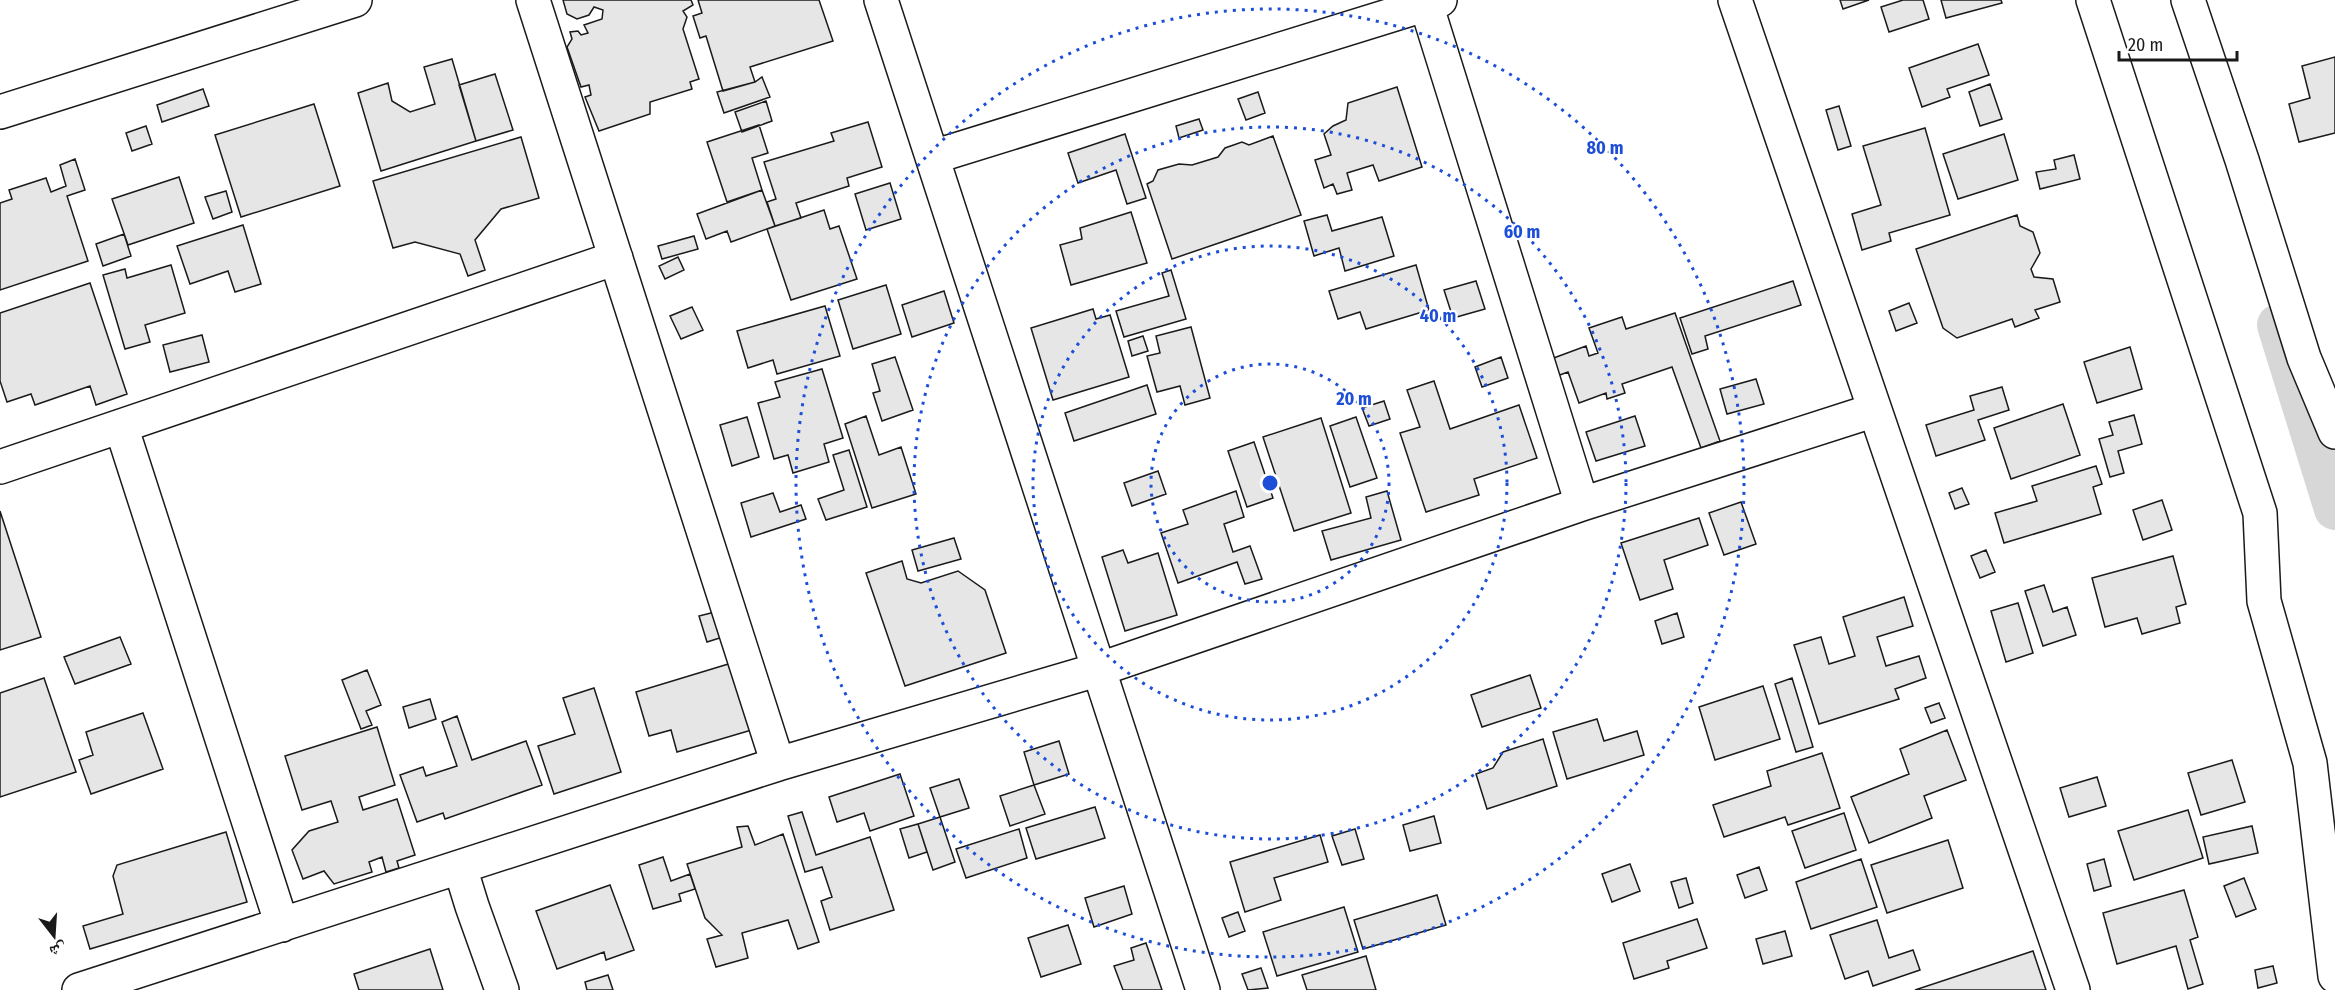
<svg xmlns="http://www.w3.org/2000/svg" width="2335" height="990" font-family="'Fira Sans Condensed','Noto Naskh Arabic',sans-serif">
  <rect width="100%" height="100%" fill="#fff"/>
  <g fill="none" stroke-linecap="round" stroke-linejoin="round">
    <path stroke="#d7d7d7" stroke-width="42" d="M 2278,325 L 2335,509"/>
  </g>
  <path fill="#e6e6e6" stroke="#1a1a1a" stroke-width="1.5" d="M 563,0 L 691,0 L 693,5 L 683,11 L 687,17 L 683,29 L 699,79 L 690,82 L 692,89 L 650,102 L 650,114 L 599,131 L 585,97 L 591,95 L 589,85 L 581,87 L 567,47 L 572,39 L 570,32 L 578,31 L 581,35 L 588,33 L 584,25 L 602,19 L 603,10 L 594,7 L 589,15 L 577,19 L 567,14 Z
    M 698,0 L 819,0 L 833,41 L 750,67 L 755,82 L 723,91 L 706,36 L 700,38 L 693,16 L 702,13 Z
    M 1840,0 L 1869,0 L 1843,9 Z
    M 1903,0 L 1923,0 L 1929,19 L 1889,32 L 1881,7 Z
    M 1941,0 L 2001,0 L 2002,3 L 1946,18 Z
    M 1978,44 L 1989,75 L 1947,89 L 1950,97 L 1922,107 L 1909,68 Z
    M 2335,57 L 2335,133 L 2299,142 L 2289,104 L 2310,98 L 2302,66 Z
    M 452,59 L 476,141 L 381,171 L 358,93 L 388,83 L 392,101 L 410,112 L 435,104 L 424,67 Z
    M 495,74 L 513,130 L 476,141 L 459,85 Z
    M 762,77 L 770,97 L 724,113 L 717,92 L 755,82 Z
    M 1990,84 L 2002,119 L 1980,126 L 1969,92 Z
    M 1397,87 L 1422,167 L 1379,181 L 1373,165 L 1347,173 L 1352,190 L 1337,194 L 1333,184 L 1324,188 L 1315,160 L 1331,155 L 1324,134 L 1333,126 L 1346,120 L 1348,103 Z
    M 203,89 L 209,106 L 162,122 L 157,105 Z
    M 1258,92 L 1265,113 L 1246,120 L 1238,99 Z
    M 766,101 L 772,121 L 742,132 L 735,112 Z
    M 314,104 L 340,186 L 241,217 L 215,135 Z
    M 1839,106 L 1851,146 L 1838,150 L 1826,110 Z
    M 1199,119 L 1203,130 L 1179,138 L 1176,126 Z
    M 868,122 L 882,167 L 847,178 L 849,186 L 796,203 L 801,218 L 775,226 L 767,202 L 776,199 L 764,162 L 834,141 L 831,133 Z
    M 759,125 L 768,153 L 752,158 L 762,190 L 727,202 L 707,142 Z
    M 146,126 L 152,144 L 132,151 L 126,133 Z
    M 1925,128 L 1950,215 L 1889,233 L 1891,241 L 1862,250 L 1852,214 L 1881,205 L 1863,146 Z
    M 1125,134 L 1146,198 L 1127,204 L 1116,170 L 1078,183 L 1068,153 Z
    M 2004,134 L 2018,180 L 1958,199 L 1943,154 Z
    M 1273,136 L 1301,215 L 1172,259 L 1147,184 L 1153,181 L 1158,170 L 1179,164 L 1192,165 L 1218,157 L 1225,148 L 1242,142 L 1249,145 Z
    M 521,137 L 539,198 L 501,209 L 475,240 L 485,270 L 468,276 L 460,254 L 415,242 L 393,248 L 373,181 Z
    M 2074,155 L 2080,179 L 2040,189 L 2036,172 L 2056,169 L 2054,160 Z
    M 75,159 L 85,190 L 67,196 L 88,261 L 0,290 L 0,203 L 12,199 L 9,190 L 46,178 L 51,192 L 66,186 L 60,165 Z
    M 179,177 L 194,223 L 128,245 L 112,199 Z
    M 890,183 L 901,219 L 866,230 L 855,194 Z
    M 762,190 L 775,226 L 731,242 L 727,231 L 706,239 L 697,214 Z
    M 226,191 L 232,212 L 213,219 L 205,197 Z
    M 824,210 L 830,229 L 839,226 L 857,279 L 791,300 L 767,229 Z
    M 1131,212 L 1147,263 L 1071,285 L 1060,245 L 1082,239 L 1080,228 Z
    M 1327,215 L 1332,231 L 1382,217 L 1394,256 L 1345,271 L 1339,248 L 1314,256 L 1304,221 Z
    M 2017,215 L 2020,226 L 2033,232 L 2040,253 L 2031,269 L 2034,277 L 2053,279 L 2060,302 L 2035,310 L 2039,318 L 2015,327 L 2012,319 L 1957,338 L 1943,328 L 1916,249 Z
    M 243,225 L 261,284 L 235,292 L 228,271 L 190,284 L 177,246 Z
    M 124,234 L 131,256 L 103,266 L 96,244 Z
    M 694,236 L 698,249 L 662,259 L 658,246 Z
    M 678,257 L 684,270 L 665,279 L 659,266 Z
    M 171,265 L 185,313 L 145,325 L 150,342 L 125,349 L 103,275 L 125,269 L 127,278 Z
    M 1416,265 L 1429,310 L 1366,329 L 1360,312 L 1338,319 L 1329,291 Z
    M 1171,270 L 1186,319 L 1124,337 L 1116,311 L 1169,296 L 1162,273 Z
    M 1476,281 L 1485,309 L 1453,318 L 1444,290 Z
    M 1793,281 L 1801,305 L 1705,336 L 1708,349 L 1692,354 L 1680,318 Z
    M 90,283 L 127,394 L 96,405 L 90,386 L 35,405 L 31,394 L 7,402 L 0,381 L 0,313 Z
    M 886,285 L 901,334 L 853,349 L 838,300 Z
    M 944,291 L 954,323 L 912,337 L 902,305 Z
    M 1909,303 L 1917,323 L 1896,331 L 1889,311 Z
    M 825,306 L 840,356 L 777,374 L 773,360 L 748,368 L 737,331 Z
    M 692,307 L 703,330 L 681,339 L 670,316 Z
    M 1093,309 L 1096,319 L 1110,315 L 1129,377 L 1053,400 L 1031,328 Z
    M 1675,313 L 1720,441 L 1701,448 L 1672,367 L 1622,384 L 1625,393 L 1607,399 L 1606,393 L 1579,403 L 1568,372 L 1557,376 L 1551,359 L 1586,346 L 1589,356 L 1598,353 L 1589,328 L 1622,317 L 1626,329 Z
    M 1191,327 L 1210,398 L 1185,405 L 1180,386 L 1157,392 L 1147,356 L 1160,353 L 1156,336 Z
    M 202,335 L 209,362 L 170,372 L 163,345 Z
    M 1143,336 L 1148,351 L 1132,356 L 1128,341 Z
    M 2130,347 L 2142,389 L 2097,403 L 2084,362 Z
    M 895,357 L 913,410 L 882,421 L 873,393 L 880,391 L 872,364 Z
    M 1501,357 L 1508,378 L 1482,387 L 1475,367 Z
    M 822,369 L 843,438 L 824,444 L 829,462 L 793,473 L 788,455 L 774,459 L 758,403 L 780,397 L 775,382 Z
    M 1756,379 L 1764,404 L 1727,414 L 1720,389 Z
    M 1434,381 L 1450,429 L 1519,405 L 1537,458 L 1474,479 L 1479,495 L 1426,512 L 1400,433 L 1420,427 L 1407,390 Z
    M 1147,385 L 1156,414 L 1074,441 L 1065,413 Z
    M 2002,387 L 2009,410 L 1978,420 L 1985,440 L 1936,456 L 1926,425 L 1974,410 L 1970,396 Z
    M 1384,401 L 1390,419 L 1369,426 L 1362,408 Z
    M 2063,404 L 2080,455 L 2011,479 L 1994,428 Z
    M 2134,415 L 2142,444 L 2118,451 L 2124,473 L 2110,477 L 2099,439 L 2113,435 L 2109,422 Z
    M 866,416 L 879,455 L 901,447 L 916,494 L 872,508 L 845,424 Z
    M 1635,416 L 1645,446 L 1596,461 L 1586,432 Z
    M 747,417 L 759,457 L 732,466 L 720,425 Z
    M 1356,417 L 1377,478 L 1350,487 L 1330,426 Z
    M 1321,418 L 1351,513 L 1294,531 L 1263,437 Z
    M 1254,442 L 1273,498 L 1247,507 L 1228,451 Z
    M 849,450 L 867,507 L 826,520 L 818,499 L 844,490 L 833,455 Z
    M 2096,466 L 2102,484 L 2093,487 L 2101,514 L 2004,543 L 1995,513 L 2037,501 L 2032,486 Z
    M 1158,471 L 1166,494 L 1132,506 L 1124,483 Z
    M 1962,488 L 1969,504 L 1955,509 L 1949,493 Z
    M 1236,491 L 1244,517 L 1224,524 L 1233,552 L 1250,546 L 1262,579 L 1245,584 L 1237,562 L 1178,583 L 1161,533 L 1188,524 L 1183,510 Z
    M 1387,491 L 1401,540 L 1331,560 L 1322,531 L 1371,518 L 1366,497 Z
    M 773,493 L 780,512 L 801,505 L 806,519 L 751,537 L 741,503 Z
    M 2162,500 L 2172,530 L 2143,540 L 2133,510 Z
    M 1741,502 L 1756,544 L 1724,555 L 1709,513 Z
    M 0,511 L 41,637 L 0,650 Z
    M 1699,518 L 1708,545 L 1664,560 L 1673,589 L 1640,600 L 1621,543 Z
    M 954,538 L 961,559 L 918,571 L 912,550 Z
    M 1123,550 L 1128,563 L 1158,553 L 1177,615 L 1125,631 L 1102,557 Z
    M 1986,550 L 1995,572 L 1980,578 L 1971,556 Z
    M 2173,556 L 2186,604 L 2176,607 L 2180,623 L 2142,634 L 2137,618 L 2105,627 L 2092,578 Z
    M 902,561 L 907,579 L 921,583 L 958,571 L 985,590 L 1006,653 L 905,686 L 866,573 Z
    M 2044,585 L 2053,612 L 2067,607 L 2076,635 L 2043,646 L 2025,591 Z
    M 1904,597 L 1913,626 L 1877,637 L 1886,666 L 1919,656 L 1926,678 L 1895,689 L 1899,699 L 1819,724 L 1794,645 L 1821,637 L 1829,664 L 1855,656 L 1843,617 Z
    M 2018,603 L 2033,653 L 2006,662 L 1991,611 Z
    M 719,611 L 726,636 L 707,642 L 699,616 Z
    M 1677,613 L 1684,637 L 1662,644 L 1655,621 Z
    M 120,637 L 131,664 L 75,684 L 64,657 Z
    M 735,662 L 755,729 L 677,752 L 671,730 L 649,736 L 636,692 Z
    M 367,670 L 381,705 L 366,711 L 372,725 L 361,729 L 342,680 Z
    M 1530,675 L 1541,708 L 1482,727 L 1471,695 Z
    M 44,678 L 76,772 L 0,797 L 0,693 Z
    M 1792,678 L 1813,747 L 1796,752 L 1775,684 Z
    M 1763,686 L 1780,739 L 1715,760 L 1699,707 Z
    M 594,688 L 621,772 L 554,794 L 538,746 L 575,734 L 563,698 Z
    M 430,699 L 436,719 L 409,728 L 403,707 Z
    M 1939,703 L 1945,718 L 1931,723 L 1925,708 Z
    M 143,713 L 163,769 L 91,794 L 79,760 L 93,755 L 86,732 Z
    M 457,716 L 472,760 L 526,741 L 542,785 L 445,819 L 443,813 L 417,822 L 400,775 L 423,767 L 426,776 L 457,766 L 442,722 Z
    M 1597,719 L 1604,741 L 1637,731 L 1644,755 L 1567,779 L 1553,732 Z
    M 377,727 L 395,785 L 359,797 L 363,810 L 397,799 L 415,855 L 397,861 L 399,868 L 386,872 L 382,857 L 369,862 L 372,872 L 334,884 L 324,871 L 303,879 L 292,850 L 309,831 L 338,822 L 331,801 L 302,810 L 285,756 Z
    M 1947,730 L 1966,780 L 1924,796 L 1932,818 L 1869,843 L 1851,797 L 1909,774 L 1900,749 Z
    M 1543,739 L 1557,786 L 1487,809 L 1476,774 L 1493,768 L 1503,752 Z
    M 1059,741 L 1069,774 L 1034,785 L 1024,752 Z
    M 1822,753 L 1840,808 L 1788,825 L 1785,817 L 1724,837 L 1713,805 L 1771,786 L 1767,771 Z
    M 2232,760 L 2245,802 L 2201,815 L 2188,773 Z
    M 900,774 L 914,816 L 870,831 L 864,813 L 837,822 L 829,797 Z
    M 2097,777 L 2106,806 L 2069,817 L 2060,788 Z
    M 959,779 L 969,808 L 940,817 L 930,788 Z
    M 1034,785 L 1045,814 L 1010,826 L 1000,796 Z
    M 1095,807 L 1105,838 L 1036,859 L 1026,828 Z
    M 2188,810 L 2203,858 L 2134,880 L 2118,831 Z
    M 802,812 L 816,855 L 870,837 L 894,910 L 830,930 L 821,901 L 832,897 L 822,867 L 805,872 L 788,816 Z
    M 1844,813 L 1856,850 L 1805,868 L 1792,831 Z
    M 1434,816 L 1441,843 L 1410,851 L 1403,825 Z
    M 940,817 L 955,862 L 933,870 L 918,824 Z
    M 918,824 L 927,852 L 909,858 L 900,829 Z
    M 748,826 L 755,845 L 783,834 L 819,942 L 798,949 L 788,920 L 742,933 L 748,958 L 716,967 L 707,939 L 722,935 L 705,918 L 687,864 L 742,847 L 737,827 Z
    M 2252,826 L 2258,853 L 2209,864 L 2203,837 Z
    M 1019,829 L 1027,858 L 966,878 L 956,849 Z
    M 1355,829 L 1364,859 L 1342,865 L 1332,836 Z
    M 226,832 L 247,902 L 90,949 L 83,926 L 123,914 L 113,876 L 117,865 Z
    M 1320,835 L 1328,862 L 1274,878 L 1281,900 L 1245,912 L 1230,862 Z
    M 1948,840 L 1963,888 L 1887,913 L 1871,865 Z
    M 663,857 L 671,881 L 690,874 L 695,889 L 679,894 L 681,901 L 653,909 L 639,865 Z
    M 1861,859 L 1877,907 L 1811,929 L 1796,882 Z
    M 2104,859 L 2111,886 L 2094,891 L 2087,864 Z
    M 1630,864 L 1640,891 L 1612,902 L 1602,874 Z
    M 1759,867 L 1767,890 L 1745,898 L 1737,875 Z
    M 1686,878 L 1693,903 L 1679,908 L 1671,882 Z
    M 2244,878 L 2256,909 L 2236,917 L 2224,886 Z
    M 610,885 L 634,950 L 606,960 L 604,952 L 557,969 L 536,911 Z
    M 1124,886 L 1132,914 L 1094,927 L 1085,898 Z
    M 2184,890 L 2198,937 L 2190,940 L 2203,984 L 2188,989 L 2176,946 L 2117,964 L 2103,913 Z
    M 1437,895 L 1446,925 L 1363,949 L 1354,920 Z
    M 1344,907 L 1358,952 L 1277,976 L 1263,932 Z
    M 1238,912 L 1245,931 L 1229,937 L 1222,918 Z
    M 1697,919 L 1707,948 L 1667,961 L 1669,968 L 1634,979 L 1623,943 Z
    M 1877,920 L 1889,958 L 1913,950 L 1920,970 L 1873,986 L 1868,971 L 1845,979 L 1830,935 Z
    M 1068,925 L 1081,964 L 1041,977 L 1028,938 Z
    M 1785,931 L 1792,956 L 1763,964 L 1756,939 Z
    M 1146,943 L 1162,990 L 1123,990 L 1114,966 L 1134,960 L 1131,948 Z
    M 430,949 L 443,990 L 359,990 L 354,974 Z
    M 2033,951 L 2046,990 L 1915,990 Z
    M 1366,956 L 1376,990 L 1307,990 L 1302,975 Z
    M 2273,966 L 2277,983 L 2258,988 L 2255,970 Z
    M 1261,968 L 1268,988 L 1248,990 L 1242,974 Z
    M 608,975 L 613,990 L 587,990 L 585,982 Z"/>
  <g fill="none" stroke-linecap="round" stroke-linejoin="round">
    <g stroke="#1a1a1a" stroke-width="36">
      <path id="minor" d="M 533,0 L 778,764
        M 881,0 L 1203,990
        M 1735,0 L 2073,990
        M 2093,0 L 2260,513 L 2264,601 L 2310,763 L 2335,976
        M 2188,0 L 2242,160 L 2304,358 L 2335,432
        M 1426,4 L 1582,504
        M 0,112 L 355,0
        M 933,157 L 1440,0
        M 121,426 L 282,925
        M 0,467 L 616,258
        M 460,867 L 472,906 L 502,990
        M 79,990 L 778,764 L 1100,669 L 1582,504 L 1875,410"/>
    </g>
    <use href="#minor" stroke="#fff" stroke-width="33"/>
  </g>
  <g fill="none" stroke="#1d4ed8" stroke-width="3" stroke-dasharray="3 6">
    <circle cx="1270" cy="483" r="119"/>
    <circle cx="1270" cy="483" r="237"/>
    <circle cx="1270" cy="483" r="356"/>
    <circle cx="1270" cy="483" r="474"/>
  </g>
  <circle cx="1270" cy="483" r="9" fill="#1d4ed8" stroke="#fff" stroke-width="3"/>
  <g font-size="18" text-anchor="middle" font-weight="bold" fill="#1d4ed8" stroke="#fff" stroke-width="4.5" stroke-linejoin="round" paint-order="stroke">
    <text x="1605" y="154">80 m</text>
    <text x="1522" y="238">60 m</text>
    <text x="1438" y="322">40 m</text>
    <text x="1354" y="405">20 m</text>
  </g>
  <g transform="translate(54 936) rotate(163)" stroke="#ffffff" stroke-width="4.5" paint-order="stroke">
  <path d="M0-4.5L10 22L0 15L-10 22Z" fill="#1a1a1a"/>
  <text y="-9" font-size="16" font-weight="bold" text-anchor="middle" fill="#1a1a1a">ش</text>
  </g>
  <path d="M2119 51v9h118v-9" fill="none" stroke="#1a1a1a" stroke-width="3"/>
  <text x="2128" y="51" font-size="18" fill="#1a1a1a" stroke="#ffffff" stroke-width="4.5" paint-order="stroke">20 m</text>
</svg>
